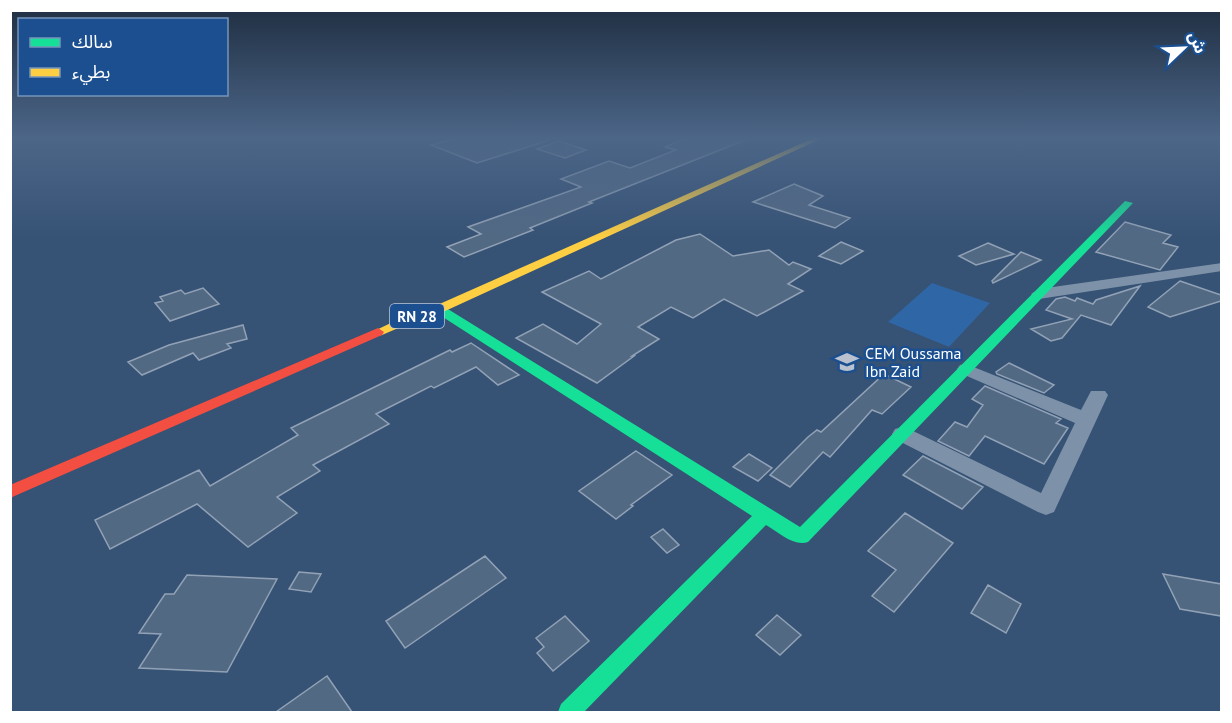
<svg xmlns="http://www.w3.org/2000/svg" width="1232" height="723" font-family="'PT Sans','Noto Sans Arabic',sans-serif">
  <rect width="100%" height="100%" fill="#365274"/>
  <path fill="#2f66a5" d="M 932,283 L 990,303 L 949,347 L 888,322 Z"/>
  <path fill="#526984" stroke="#92a2b6" stroke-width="1.5" d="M 460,137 L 549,137 L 550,140 L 477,163 L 431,145 Z
    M 688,137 L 753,137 L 589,202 L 592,203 L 530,228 L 533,230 L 464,257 L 447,247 L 481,234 L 468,227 L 581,187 L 561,179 L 609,161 L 630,168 L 676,150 L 665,147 Z
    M 559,141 L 586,150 L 565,158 L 537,149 Z
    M 794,184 L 823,196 L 809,205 L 850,218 L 835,228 L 753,202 Z
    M 1125,222 L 1171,235 L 1163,243 L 1178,247 L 1160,270 L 1096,252 Z
    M 700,234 L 733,256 L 769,250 L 789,265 L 793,262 L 811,269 L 788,284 L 803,291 L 757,316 L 724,299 L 693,318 L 671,307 L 638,327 L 659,339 L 632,356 L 634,356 L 597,383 L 516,338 L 543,324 L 577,344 L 601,324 L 542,292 L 589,271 L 601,279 L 676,240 Z
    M 841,242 L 863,251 L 841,264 L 819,256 Z
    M 988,243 L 1014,254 L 976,265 L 959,256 Z
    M 1021,252 L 1041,260 L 993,283 L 992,281 Z
    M 1180,281 L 1221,295 L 1221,301 L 1170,317 L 1148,307 Z
    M 1140,286 L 1111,325 L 1081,315 L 1062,338 L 1051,341 L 1031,329 L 1072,319 L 1046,310 L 1056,299 L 1065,297 L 1075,301 L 1077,298 L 1093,304 L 1096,300 Z
    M 203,288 L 219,304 L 170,321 L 155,303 L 163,301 L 160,297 L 181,290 L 185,294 Z
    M 243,325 L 247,339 L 227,344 L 231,348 L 199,360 L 193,353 L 142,375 L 128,362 L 169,345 Z
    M 471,343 L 519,375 L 498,385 L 476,367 L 434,388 L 431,386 L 376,414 L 389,424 L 313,465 L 320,471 L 277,497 L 297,513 L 248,547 L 197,504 L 110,549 L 95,520 L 199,470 L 210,486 L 298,435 L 291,428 L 450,350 L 452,352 Z
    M 1009,363 L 1054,385 L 1044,393 L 997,374 L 996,372 Z
    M 884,374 L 911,387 L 882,414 L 872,410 L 830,457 L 823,452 L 790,487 L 770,475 L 808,437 L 817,430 L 821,432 Z
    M 985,386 L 1061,419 L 1056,423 L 1068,428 L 1044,464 L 985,436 L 969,456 L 938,441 L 955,422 L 967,427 L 983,405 L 972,399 Z
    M 636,451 L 672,475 L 631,505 L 633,506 L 616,519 L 579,491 Z
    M 749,454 L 772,468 L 758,481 L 733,467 Z
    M 923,456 L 983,487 L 962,509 L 903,475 Z
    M 905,513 L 953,543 L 894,612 L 872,596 L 896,570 L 868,551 Z
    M 663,529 L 679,545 L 667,553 L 651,537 Z
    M 485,556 L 506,578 L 405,648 L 386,621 Z
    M 299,572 L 321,574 L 311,592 L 289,589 Z
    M 1163,574 L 1221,584 L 1221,616 L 1180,609 Z
    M 187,575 L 277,579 L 227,672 L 139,668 L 161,634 L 139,633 L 165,594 L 174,594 Z
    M 988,585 L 1021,604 L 1006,633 L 971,613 Z
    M 777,615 L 801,635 L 780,655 L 756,635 Z
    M 565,616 L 589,641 L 553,671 L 537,653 L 544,647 L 536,638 Z
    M 327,676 L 352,712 L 276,712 Z"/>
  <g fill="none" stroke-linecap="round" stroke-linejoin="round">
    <path fill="#7d92a8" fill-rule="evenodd" d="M 1222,263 L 1222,271 L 1039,299 L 1031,294 L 1039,289 Z
      M 966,364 L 1081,410 L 1091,391 L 1105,391 L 1108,395 L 1054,512 L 1046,515 L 1038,512 L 895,439 L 892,434 L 895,429 L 902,427 L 909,429 L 1041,493 L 1075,423 L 960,373 L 957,369 L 960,365 Z"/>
    <path fill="#16e098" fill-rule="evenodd" d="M 1125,201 L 1133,203 L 808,542 C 794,547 778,532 766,525 L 584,712 L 558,712 L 561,704 L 752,516 L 435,312 L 433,309 L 435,306 L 443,306 L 800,527 Z"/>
    <path fill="#ffcf43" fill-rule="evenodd" d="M 816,137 L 825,137 L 443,312 L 424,317 L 382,335 L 378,336 L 372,332 L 416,311 L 435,306 Z"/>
    <path fill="#f24e42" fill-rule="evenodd" d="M 378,328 L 384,332 L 382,335 L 10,498 L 10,485 Z"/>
  </g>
  <linearGradient id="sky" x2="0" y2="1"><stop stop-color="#1e2d40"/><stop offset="0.58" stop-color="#4c6688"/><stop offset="1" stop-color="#4c6688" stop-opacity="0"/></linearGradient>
  <rect width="1232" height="238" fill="url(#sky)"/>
  <defs>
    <g id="school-bare" transform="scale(1.8)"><path d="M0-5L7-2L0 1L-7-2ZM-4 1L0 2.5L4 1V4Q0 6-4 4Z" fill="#b9c2ce" stroke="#1b4f8f" stroke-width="2.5" paint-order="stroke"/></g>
  </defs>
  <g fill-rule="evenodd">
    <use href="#school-bare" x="847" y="362"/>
  </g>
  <g text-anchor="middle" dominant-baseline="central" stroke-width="5" stroke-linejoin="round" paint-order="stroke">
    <rect fill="#1b4f8f" stroke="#bbcadd" stroke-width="1.5" x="390" y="304" width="54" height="24" rx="4.5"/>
    <g font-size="15" font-weight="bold" fill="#fff">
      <text x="417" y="316">RN 28</text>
    </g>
    <g font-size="16" fill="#fff" stroke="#1b4f8f" text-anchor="start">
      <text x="865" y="353">CEM Oussama<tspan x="865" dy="18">Ibn Zaid</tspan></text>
    </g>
  </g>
  <rect width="1232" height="723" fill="none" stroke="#ffffff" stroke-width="24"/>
  <rect x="18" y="18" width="210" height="78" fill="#1b4f8f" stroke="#7695bc" stroke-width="1.5"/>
  <rect x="30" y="38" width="30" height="9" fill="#16e098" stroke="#7695bc" stroke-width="1.5"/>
  <text x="72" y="48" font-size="18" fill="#ffffff">سالك</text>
  <rect x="30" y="68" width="30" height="9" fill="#ffcf43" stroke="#7695bc" stroke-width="1.5"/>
  <text x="72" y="78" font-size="18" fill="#ffffff">بطيء</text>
  <g transform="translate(1184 48) rotate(67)" stroke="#1b4f8f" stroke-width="4.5" paint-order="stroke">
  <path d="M0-4.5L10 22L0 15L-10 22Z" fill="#ffffff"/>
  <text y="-9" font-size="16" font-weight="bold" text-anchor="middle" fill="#ffffff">ش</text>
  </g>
</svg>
